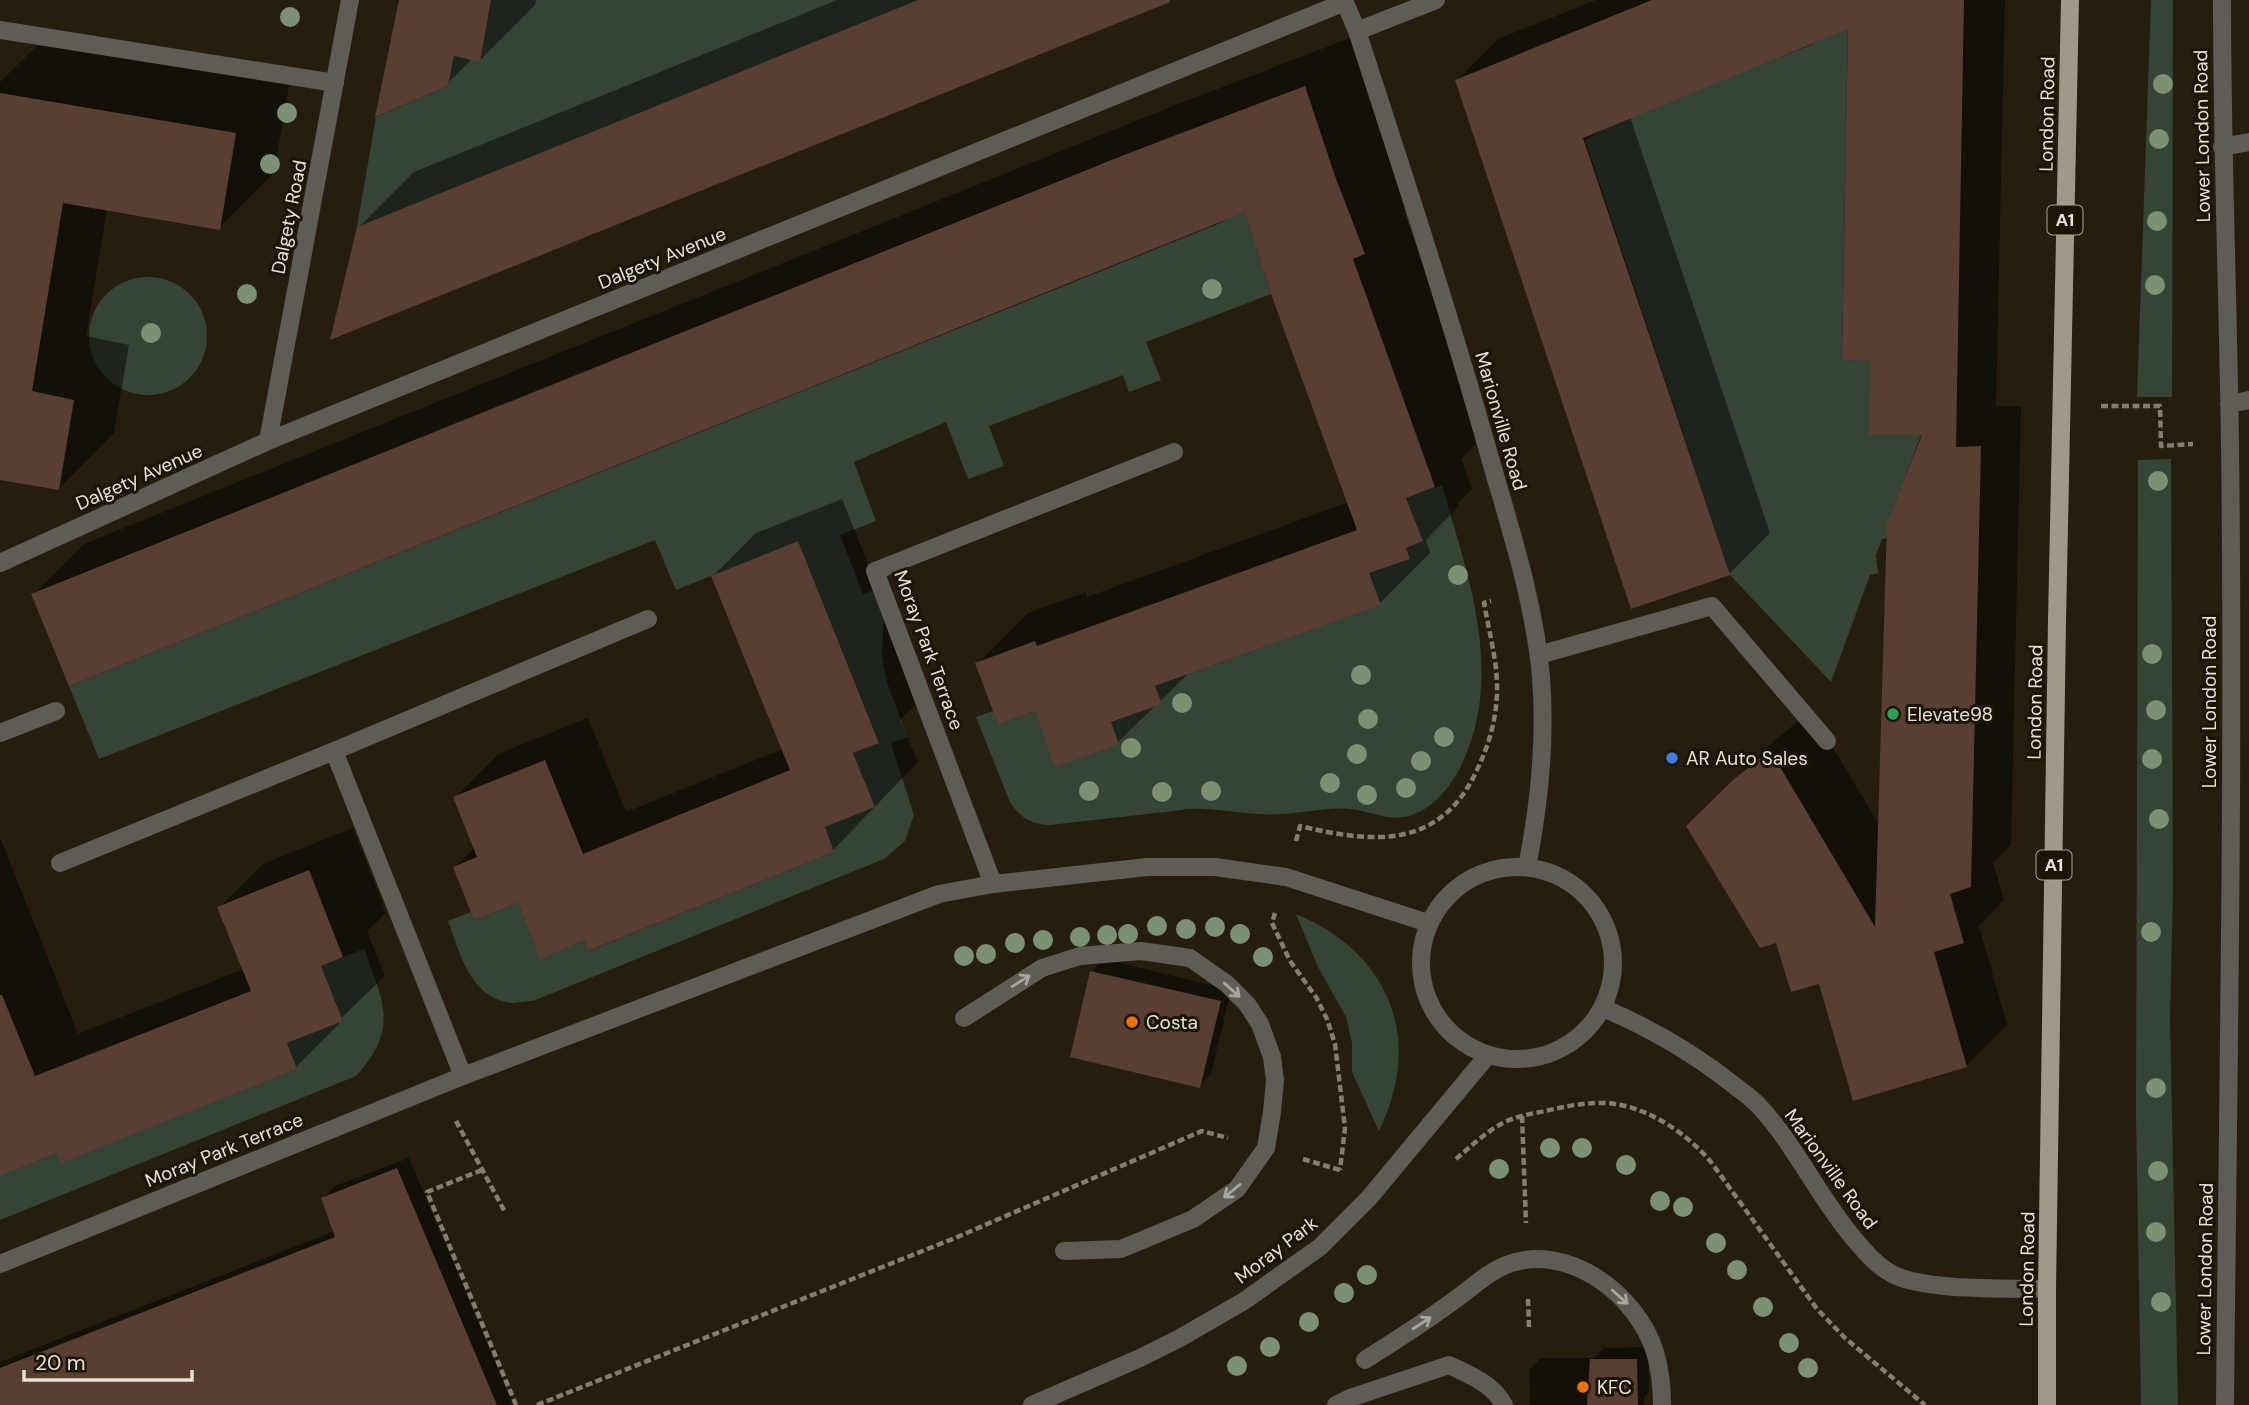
<svg xmlns="http://www.w3.org/2000/svg" width="2249" height="1405" font-family="'DM Sans',sans-serif">
  <rect width="100%" height="100%" fill="#251e0f"/>
  <path fill="#364435" d="M 491,0 L 918,0 L 357,227 L 376,117 L 448,86 L 454,56 L 480,61 Z
    M 2151,0 L 2173,0 L 2172,397 L 2137,397 Z
    M 1848,15 L 1842,360 L 1871,361 L 1921,435 L 1888,523 L 1888,538 L 1882,539 L 1876,555 L 1878,573 L 1870,575 L 1831,682 L 1730,575 L 1585,140 L 1614,123 L 1813,44 Z
    M 1225,203 L 1245,210 L 1271,294 L 1146,342 L 1161,380 L 1129,392 L 1123,375 L 989,426 L 1004,466 L 968,479 L 946,422 L 854,462 L 876,521 L 840,535 L 863,594 L 877,589 L 884,612 L 882,657 L 887,682 L 907,737 L 891,743 L 914,815 L 905,841 L 884,859 L 533,1001 C 527,1001 518,1003 511,1003 C 470,998 460,953 448,921 L 471,912 L 474,920 L 518,903 L 540,958 L 585,940 L 589,951 L 834,852 L 825,827 L 875,807 L 853,753 L 879,742 L 798,541 L 676,590 L 655,540 L 99,759 L 69,686 L 1218,224 L 1230,218 Z
    M89 336a59 59 0 1 1 118 0a59 59 0 1 1-118 0Z
    M 2171,459 L 2173,890 L 2170,1019 L 2178,1405 L 2141,1405 L 2136,1113 L 2138,460 Z
    M 1442,485 C 1468,578 1506,674 1460,768 C 1449,788 1435,807 1412,815 C 1390,823 1372,811 1350,809 C 1328,807 1304,813 1282,814 C 1255,816 1229,810 1203,809 C 1188,808 1171,812 1156,813 C 1121,817 1085,821 1050,825 C 1032,824 1020,818 1010,802 L 976,717 L 993,711 L 998,724 L 1035,711 L 1118,743 L 1111,722 L 1161,704 L 1155,686 L 1380,605 L 1369,573 L 1409,559 L 1406,548 L 1423,541 L 1406,498 Z
    M 1296,914 C 1390,953 1424,1039 1379,1131 L 1352,1072 L 1352,1043 L 1346,1017 L 1318,967 Z
    M 364,949 C 384,1003 399,1029 356,1076 L 0,1220 L 0,1171 L 2,1175 L 57,1153 L 61,1162 L 297,1069 L 287,1043 L 343,1021 L 321,966 Z"/>
  <path fill="#0007" d="M 401,0 L 536,0 L 535,5 L 480,60 L 473,58 L 447,84 Z
    M 837,0 L 1174,0 L 332,337 L 358,228 L 414,172 Z
    M 1596,0 L 2005,0 L 1996,406 L 2021,406 L 2011,845 L 1993,862 L 2004,900 L 1979,926 L 2007,1025 L 1966,1066 L 1820,982 L 1729,785 L 1776,739 L 1811,711 L 1880,826 L 1924,433 L 1873,360 L 1850,27 L 1630,117 L 1770,533 L 1729,574 L 1457,80 L 1498,39 Z
    M 1355,36 L 1414,201 L 1404,212 L 1485,435 L 1461,459 L 1472,489 L 1458,503 L 1459,506 L 1426,540 L 1430,553 L 1380,603 L 1191,671 L 1118,742 L 1037,709 L 977,664 L 1028,613 L 1086,592 L 1087,597 L 1349,502 L 1247,210 L 33,595 L 84,544 L 1176,105 Z
    M 46,37 L 290,79 L 274,173 L 219,228 L 107,209 L 86,336 L 129,345 L 114,433 L 59,489 L 0,478 L 0,82 Z
    M 842,499 L 922,698 L 900,720 L 918,762 L 833,850 L 589,949 L 586,938 L 455,867 L 475,847 L 455,798 L 498,754 L 588,718 L 626,812 L 783,749 L 713,576 L 756,533 Z
    M 353,828 L 386,913 L 367,931 L 385,976 L 338,1021 L 339,1024 L 296,1067 L 58,1151 L 0,1166 L 0,837 L 78,1034 L 244,969 L 219,908 L 263,864 Z
    M 1104,959 L 1231,990 L 1211,1074 L 1199,1086 L 1072,1056 L 1092,971 Z
    M 409,1158 L 513,1405 L 0,1405 L 0,1362 L 335,1231 L 323,1198 L 335,1186 Z
    M 1648,1347 L 1649,1392 L 1644,1397 L 1644,1405 L 1530,1405 L 1529,1370 L 1541,1358 L 1594,1358 L 1604,1348 Z"/>
  <path fill="#593f32" d="M 399,0 L 491,0 L 480,62 L 454,56 L 448,86 L 375,117 Z
    M 918,0 L 1170,0 L 1170,2 L 330,340 L 357,227 Z
    M 1652,0 L 1964,0 L 1956,447 L 1981,446 L 1971,887 L 1950,894 L 1964,943 L 1934,952 L 1967,1067 L 1853,1101 L 1819,984 L 1791,992 L 1776,943 L 1760,948 L 1686,826 L 1733,780 L 1770,750 L 1875,927 L 1887,523 L 1922,435 L 1869,434 L 1871,361 L 1842,360 L 1848,29 L 1583,138 L 1730,575 L 1631,609 L 1455,80 Z
    M 1305,86 L 1335,176 L 1365,254 L 1353,259 L 1435,487 L 1406,498 L 1423,541 L 1406,548 L 1410,559 L 1369,573 L 1381,605 L 1155,686 L 1162,704 L 1111,722 L 1119,744 L 1055,767 L 1035,711 L 998,724 L 975,663 L 1035,641 L 1037,646 L 1357,530 L 1271,294 L 1245,212 L 69,686 L 31,594 L 1124,155 Z
    M 0,93 L 236,133 L 220,230 L 63,203 L 32,391 L 74,400 L 59,490 L 0,480 Z
    M 798,541 L 879,743 L 853,753 L 875,807 L 825,827 L 834,852 L 588,951 L 585,940 L 540,959 L 518,903 L 474,920 L 453,867 L 477,857 L 453,797 L 545,760 L 583,854 L 790,770 L 711,576 Z
    M 309,870 L 343,957 L 321,966 L 343,1021 L 287,1043 L 297,1069 L 61,1163 L 57,1153 L 0,1176 L 0,995 L 2,995 L 35,1076 L 251,991 L 217,907 Z
    M 1090,971 L 1221,1001 L 1200,1088 L 1070,1057 Z
    M 397,1168 L 497,1405 L 0,1405 L 0,1368 L 335,1237 L 321,1198 Z
    M 1590,1359 L 1637,1359 L 1638,1405 L 1587,1405 Z"/>
  <g fill="none" stroke-linecap="round" stroke-linejoin="round">
    <path stroke="#847e71" stroke-width="4.5" stroke-dasharray="7 3.5" stroke-linecap="butt" d="M 2101,406 L 2160,406 L 2161,446 L 2193,444
      M 1296,841 L 1300,826 C 1371,843 1438,850 1475,774 C 1488,748 1496,722 1497,693 C 1498,663 1489,632 1484,603 L 1491,601
      M 1275,913 L 1272,923 L 1290,961 L 1316,997 L 1327,1019 L 1335,1044 L 1345,1128 L 1340,1170
      M 1522,1116 L 1526,1223
      M 456,1121 L 505,1212
      M 1303,1159 L 1340,1170
      M 1456,1159 C 1470,1147 1487,1131 1503,1123 C 1516,1116 1531,1114 1545,1111 C 1563,1107 1581,1103 1599,1103 C 1641,1102 1685,1131 1711,1162 L 1817,1309 L 1844,1337 L 1925,1405
      M 482,1170 L 427,1192 L 516,1405
      M 1528,1299 L 1529,1327
      M 537,1405 L 955,1238 L 1202,1131 L 1228,1138"/>
    <path stroke="#5e5c54" stroke-width="18" d="M 0,30 L 335,83
      M 1539,655 L 1712,606 L 1827,741
      M 334,751 L 463,1076
      M 60,863 L 334,751 L 648,619
      M 993,884 L 875,571 L 1174,452
      M 964,1018 L 1042,968 L 1080,956 L 1141,951 L 1190,958 L 1227,984 L 1247,1004 L 1260,1024 L 1272,1057 L 1275,1080 L 1272,1112 L 1266,1148 L 1237,1189 L 1193,1219 L 1121,1249 L 1064,1251
      M 1365,1360 C 1393,1342 1422,1324 1449,1304 C 1467,1292 1486,1273 1506,1265 C 1567,1241 1637,1294 1655,1352 C 1660,1369 1662,1388 1662,1405
      M 1336,1405 L 1350,1398 L 1449,1365 C 1469,1374 1494,1385 1504,1405"/>
    <path stroke="#5e5c54" stroke-width="18" d="M 2222,0 C 2222,148 2228,296 2230,445 C 2234,765 2228,1085 2225,1405
      M 1357,31 L 1436,0
      M 2222,147 L 2249,142
      M 2229,404 L 2249,400
      M 268,441 L 350,0
      M 0,563 L 268,441 L 1345,2
      M 0,733 L 56,711
      M 0,1264 L 463,1076 L 939,894 L 993,884 L 1147,867 L 1215,867 L 1286,877 L 1428,923
      M 1032,1405 L 1140,1358 L 1180,1338 L 1244,1301 L 1320,1247 L 1369,1198 L 1488,1055"/>
    <path stroke="#5e5c54" stroke-width="18" d="M 1344,0 L 1357,31 C 1402,170 1448,309 1488,451 C 1509,525 1534,599 1541,677 C 1546,740 1539,806 1527,867
      M1421 963a96 96 0 1 1 192 0a96 96 0 1 1-192 0Z
      M 1603,1008 C 1650,1028 1695,1054 1735,1086 C 1743,1092 1752,1098 1759,1106 C 1796,1146 1819,1198 1855,1240 C 1866,1253 1878,1267 1894,1275 C 1927,1291 2008,1288 2047,1289"/>
    <path stroke="#9e9989" stroke-width="18" d="M 2047,1405 L 2047,1289 L 2057,621 L 2070,0"/>
  </g>
  <g fill="#7c9072">
    <circle cx="290" cy="17" r="10"/>
    <circle cx="2163" cy="84" r="10"/>
    <circle cx="287" cy="113" r="10"/>
    <circle cx="2159" cy="139" r="10"/>
    <circle cx="270" cy="164" r="10"/>
    <circle cx="2157" cy="221" r="10"/>
    <circle cx="2155" cy="285" r="10"/>
    <circle cx="1212" cy="289" r="10"/>
    <circle cx="247" cy="294" r="10"/>
    <circle cx="151" cy="333" r="10"/>
    <circle cx="2158" cy="481" r="10"/>
    <circle cx="1458" cy="575" r="10"/>
    <circle cx="2152" cy="654" r="10"/>
    <circle cx="1361" cy="675" r="10"/>
    <circle cx="1182" cy="703" r="10"/>
    <circle cx="2156" cy="710" r="10"/>
    <circle cx="1368" cy="719" r="10"/>
    <circle cx="1444" cy="737" r="10"/>
    <circle cx="1131" cy="748" r="10"/>
    <circle cx="1357" cy="754" r="10"/>
    <circle cx="2152" cy="759" r="10"/>
    <circle cx="1421" cy="761" r="10"/>
    <circle cx="1330" cy="783" r="10"/>
    <circle cx="1406" cy="788" r="10"/>
    <circle cx="1089" cy="791" r="10"/>
    <circle cx="1211" cy="791" r="10"/>
    <circle cx="1162" cy="792" r="10"/>
    <circle cx="1367" cy="795" r="10"/>
    <circle cx="2159" cy="819" r="10"/>
    <circle cx="1157" cy="926" r="10"/>
    <circle cx="1215" cy="927" r="10"/>
    <circle cx="1186" cy="929" r="10"/>
    <circle cx="2151" cy="932" r="10"/>
    <circle cx="1128" cy="934" r="10"/>
    <circle cx="1240" cy="934" r="10"/>
    <circle cx="1107" cy="935" r="10"/>
    <circle cx="1080" cy="937" r="10"/>
    <circle cx="1043" cy="940" r="10"/>
    <circle cx="1015" cy="943" r="10"/>
    <circle cx="986" cy="954" r="10"/>
    <circle cx="964" cy="956" r="10"/>
    <circle cx="1263" cy="957" r="10"/>
    <circle cx="2156" cy="1088" r="10"/>
    <circle cx="1550" cy="1148" r="10"/>
    <circle cx="1582" cy="1148" r="10"/>
    <circle cx="1626" cy="1165" r="10"/>
    <circle cx="1499" cy="1169" r="10"/>
    <circle cx="2158" cy="1171" r="10"/>
    <circle cx="1660" cy="1201" r="10"/>
    <circle cx="1683" cy="1207" r="10"/>
    <circle cx="2156" cy="1232" r="10"/>
    <circle cx="1716" cy="1243" r="10"/>
    <circle cx="1737" cy="1270" r="10"/>
    <circle cx="1367" cy="1275" r="10"/>
    <circle cx="1344" cy="1293" r="10"/>
    <circle cx="2161" cy="1302" r="10"/>
    <circle cx="1763" cy="1307" r="10"/>
    <circle cx="1309" cy="1322" r="10"/>
    <circle cx="1789" cy="1343" r="10"/>
    <circle cx="1270" cy="1347" r="10"/>
    <circle cx="1237" cy="1366" r="10"/>
    <circle cx="1808" cy="1368" r="10"/>
  </g>
  <defs><path id="oneway-shaft" d="M-6 0H5M1.5-3L5.5 0L1.5 3" fill="none" stroke-width="1.6" stroke-linecap="round" stroke-linejoin="round" transform="scale(1.75)"/></defs>
  <g stroke="#a9a69d">
    <use href="#oneway-shaft" transform="translate(1021 981) rotate(-32)"/>
    <use href="#oneway-shaft" transform="translate(1232 990) rotate(42)"/>
    <use href="#oneway-shaft" transform="translate(1232 1191) rotate(141)"/>
    <use href="#oneway-shaft" transform="translate(1620 1297) rotate(42)"/>
    <use href="#oneway-shaft" transform="translate(1422 1323) rotate(-33)"/>
  </g>
  <circle fill="#2e9e5b" stroke="#1c1506" stroke-width="2.5" cx="1893" cy="714" r="7"/>
  <circle fill="#3f7fe0" stroke="#1c1506" stroke-width="2.5" cx="1672" cy="758" r="7"/>
  <g fill="#e8710a" stroke="#1c1506" stroke-width="2.5">
    <circle cx="1132" cy="1022" r="7"/>
    <circle cx="1583" cy="1387" r="7"/>
  </g>
  <g text-anchor="middle" dominant-baseline="central" stroke-width="6" stroke-linejoin="round" paint-order="stroke">
    <g fill="#1c1506" stroke="#aaa499" stroke-width="2">
      <rect x="2047.5" y="205.5" width="35" height="29" rx="5"/>
      <rect x="2036.5" y="850.5" width="35" height="29" rx="5"/>
    </g>
    <g font-size="18" font-weight="bold" fill="#e7e2d8">
      <text x="2065" y="220">A1</text>
      <text x="2054" y="865">A1</text>
    </g>
    <g font-size="19" fill="#e7e2d8" stroke="#1c1506">
      <text transform="translate(2047 114) rotate(-89)">London Road</text>
      <text transform="translate(2202 136) rotate(-91)">Lower London Road</text>
      <text transform="translate(289 217) rotate(-79)">Dalgety Road</text>
      <text transform="translate(662 258) rotate(-22)">Dalgety Avenue</text>
      <text transform="translate(1501 421) rotate(74)">Marionville Road</text>
      <text transform="translate(139 477) rotate(-24)">Dalgety Avenue</text>
      <text transform="translate(929 650) rotate(70)">Moray Park Terrace</text>
      <text transform="translate(2035 702) rotate(-89)">London Road</text>
      <text transform="translate(2209 702) rotate(-90)">Lower London Road</text>
      <text transform="translate(224 1150) rotate(-22)">Moray Park Terrace</text>
      <text transform="translate(1831 1169) rotate(54)">Marionville Road</text>
      <text transform="translate(1276 1250) rotate(-37)">Moray Park</text>
      <text transform="translate(2027 1269) rotate(-89)">London Road</text>
      <text transform="translate(2205 1269) rotate(-89)">Lower London Road</text>
    </g>
    <g font-size="19" fill="#e7e2d8" stroke="#1c1506" text-anchor="start">
      <text x="1907" y="714">Elevate98</text>
      <text x="1686" y="758">AR Auto Sales</text>
      <text x="1146" y="1022">Costa</text>
      <text x="1597" y="1387">KFC</text>
    </g>
  </g>
  <path d="M24 1370v10h168v-10" fill="none" stroke="#e7e2d8" stroke-width="3.5"/>
  <text x="35" y="1370" font-size="21" fill="#e7e2d8" stroke="#1c1506" stroke-width="5" paint-order="stroke">20 m</text>
</svg>
